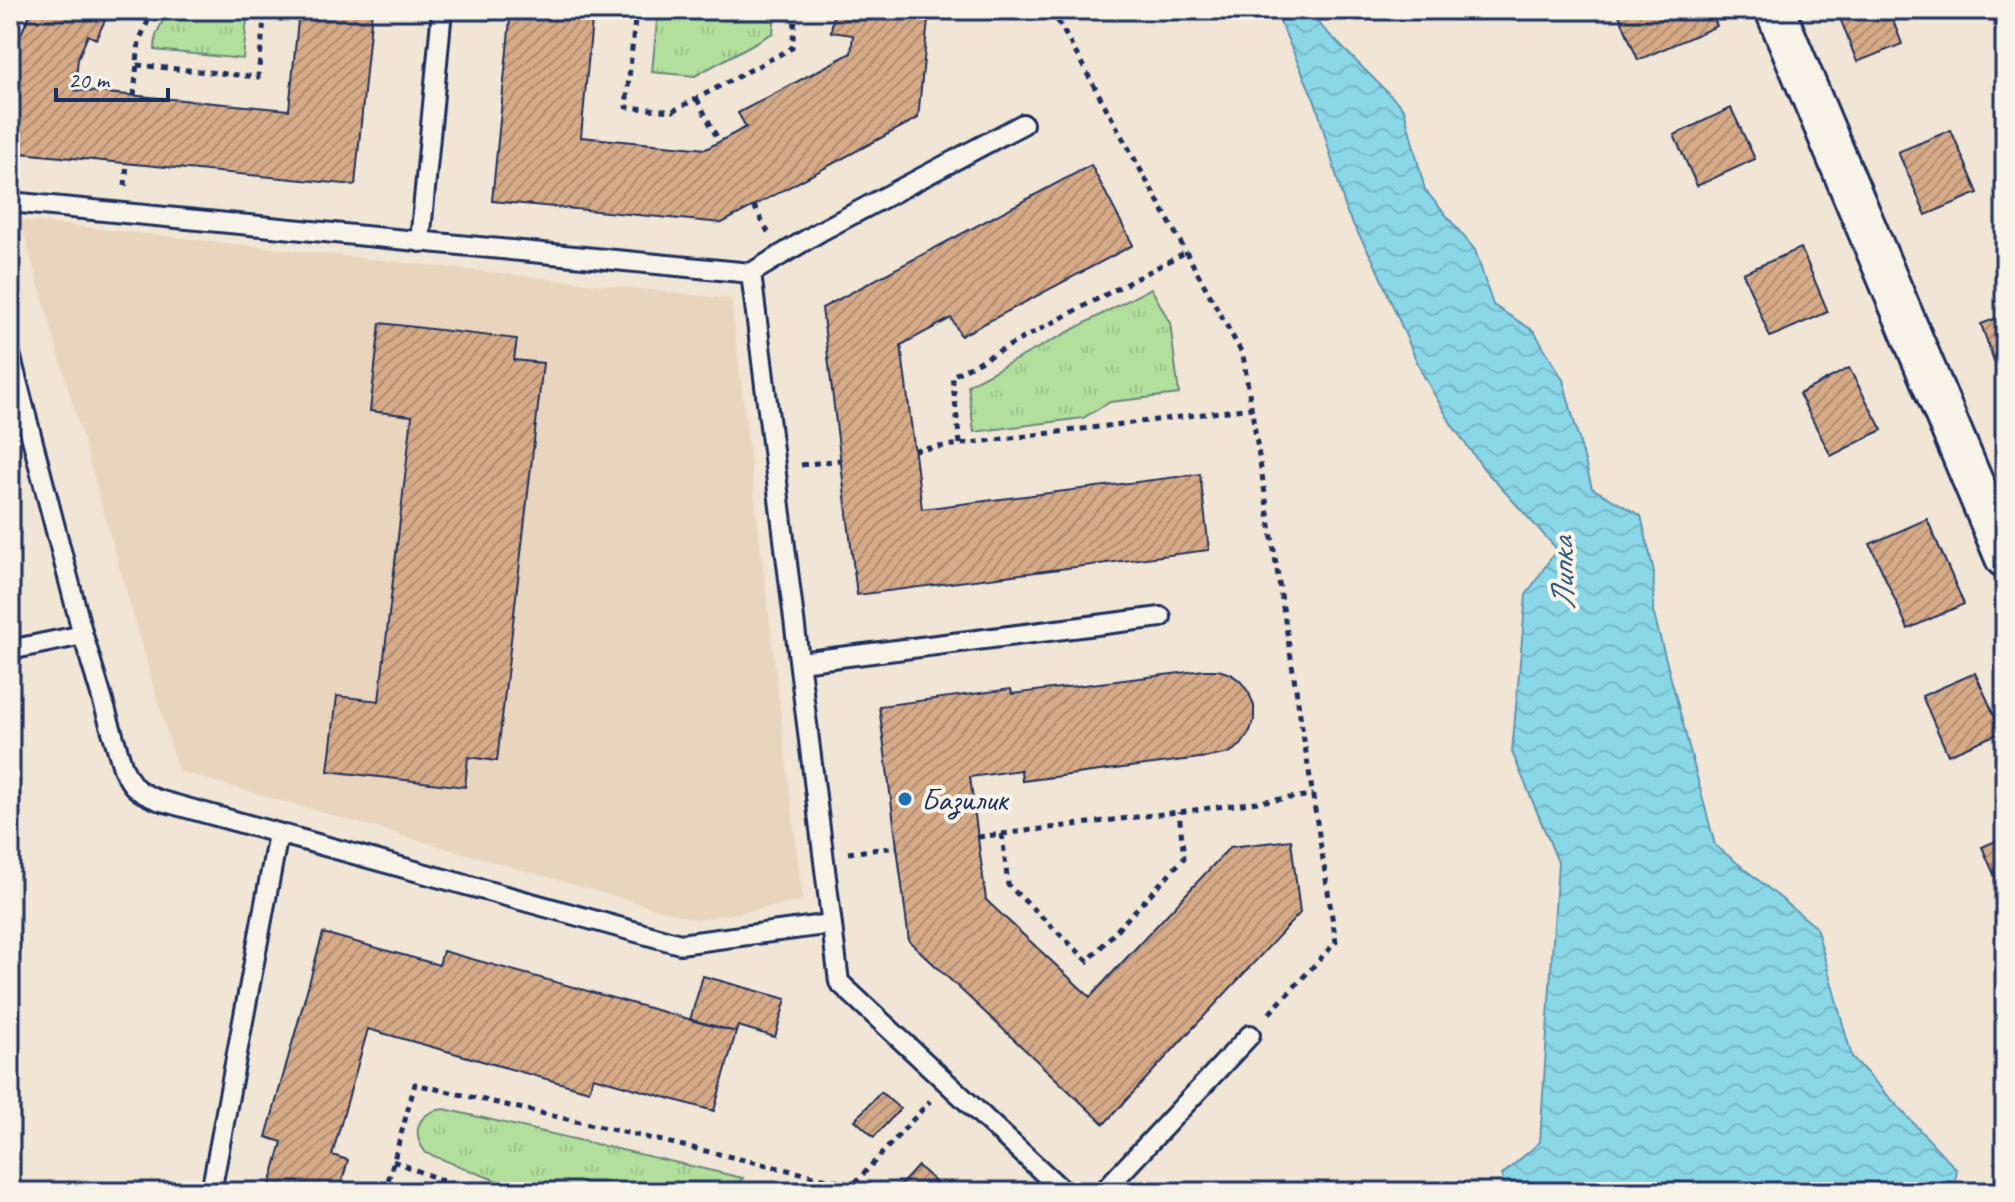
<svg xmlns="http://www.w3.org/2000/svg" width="2015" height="1202" font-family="Caveat,sans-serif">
  <defs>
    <pattern id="park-tufts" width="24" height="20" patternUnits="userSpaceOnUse" patternTransform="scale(2)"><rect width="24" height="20" fill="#b3df9d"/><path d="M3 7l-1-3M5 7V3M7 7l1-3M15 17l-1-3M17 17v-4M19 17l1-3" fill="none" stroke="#99c08a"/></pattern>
    <pattern id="water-waves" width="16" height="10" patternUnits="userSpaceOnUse" patternTransform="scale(2)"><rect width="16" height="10" fill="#8ad7e8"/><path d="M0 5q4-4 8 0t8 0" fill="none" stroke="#76b9c9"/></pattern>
    <pattern id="building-hatch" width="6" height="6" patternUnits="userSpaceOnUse" patternTransform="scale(2)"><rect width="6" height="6" fill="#d7ab88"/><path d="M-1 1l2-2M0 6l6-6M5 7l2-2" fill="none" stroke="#ae8c72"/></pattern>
  </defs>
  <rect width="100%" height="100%" fill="#f1e5d5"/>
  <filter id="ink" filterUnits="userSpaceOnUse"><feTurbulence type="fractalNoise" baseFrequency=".0125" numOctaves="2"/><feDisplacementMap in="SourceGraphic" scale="16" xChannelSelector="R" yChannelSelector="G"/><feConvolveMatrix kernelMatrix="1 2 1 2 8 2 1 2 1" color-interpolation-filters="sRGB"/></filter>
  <g filter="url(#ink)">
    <path fill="#e9d4be" d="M 20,220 L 731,299 L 803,901 L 697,920 L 178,771 Z"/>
    <path fill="url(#park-tufts)" stroke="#67877e" stroke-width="2" d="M 168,10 L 248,10 L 243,59 L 155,50 L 156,35 Z
      M 658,10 L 775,10 L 773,33 L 695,76 L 652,72 Z
      M 1151,288 L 1170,323 L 1179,394 L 1110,402 L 1083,418 L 974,432 L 968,385 Z
      M 444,1109 L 743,1178 L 727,1192 L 525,1192 L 426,1153 C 410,1132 418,1112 444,1109 Z"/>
    <path fill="url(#water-waves)" stroke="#5e94b1" stroke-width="2" d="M 1275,10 L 1312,10 L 1315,20 L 1404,109 L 1425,190 L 1475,250 L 1493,305 L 1534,331 L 1563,380 L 1592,488 L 1641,516 L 1654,572 L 1653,611 L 1715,845 L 1816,927 L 1852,1057 L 1957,1170 L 1953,1192 L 1505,1192 L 1502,1175 L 1540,1142 L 1558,862 L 1512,752 L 1526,595 L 1557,549 L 1484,469 L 1452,425 L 1421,371 L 1374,262 L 1347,213 L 1316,104 Z"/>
    <path fill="url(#building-hatch)" stroke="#1b2f5e" stroke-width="2" d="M 32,10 L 110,10 L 96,39 L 88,35 L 78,58 L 75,90 L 289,110 L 299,10 L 372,10 L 355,185 L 10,152 L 10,84 L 14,84 L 18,40 Z
      M 511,10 L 593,10 L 581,137 L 706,149 L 746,127 L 738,113 L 851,53 L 853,35 L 831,32 L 834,10 L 929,10 L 918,118 L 722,223 L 492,201 Z
      M 1617,10 L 1710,10 L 1717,26 L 1638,60 Z
      M 1837,10 L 1889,10 L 1902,44 L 1857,62 Z
      M 1731,108 L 1755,159 L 1697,186 L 1674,135 Z
      M 1951,130 L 1978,193 L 1926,215 L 1898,152 Z
      M 1091,165 L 1133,245 L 961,336 L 951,318 L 901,345 L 922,509 L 1200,474 L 1209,550 L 857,595 L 822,308 Z
      M 1801,248 L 1828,312 L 1770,337 L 1743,273 Z
      M 2005,315 L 2005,392 L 1981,324 Z
      M 380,323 L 517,339 L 514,360 L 543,363 L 497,761 L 468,757 L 465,787 L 328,771 L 337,696 L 379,701 L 412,416 L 370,411 Z
      M 1849,368 L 1882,430 L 1831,456 L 1799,394 Z
      M 1927,519 L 1964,604 L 1908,629 L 1870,544 Z
      M 1204,670 L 1218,670 L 1231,674 L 1241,682 L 1249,693 L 1254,706 L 1254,720 L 1249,733 L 1241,745 L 1229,753 L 1215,756 L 1022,781 L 1021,770 L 970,777 L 986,900 L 1090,997 L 1230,847 L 1291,840 L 1300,913 L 1104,1124 L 909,941 L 879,706 L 1011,689 L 1012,694 Z
      M 1975,673 L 2002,732 L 1948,755 L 1922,696 Z
      M 2005,837 L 2005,888 L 2001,890 L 1982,847 Z
      M 323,933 L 439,965 L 443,951 L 736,1032 L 714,1111 L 593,1077 L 589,1091 L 368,1029 L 332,1155 L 348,1160 L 339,1192 L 268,1192 L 282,1142 L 266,1137 Z
      M 703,976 L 786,999 L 775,1037 L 738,1026 L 736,1032 L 690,1020 Z
      M 881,1092 L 900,1109 L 874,1137 L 855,1120 Z
      M 918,1166 L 946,1192 L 894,1192 Z"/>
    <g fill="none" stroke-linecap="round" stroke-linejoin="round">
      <g stroke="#1b2f5e" stroke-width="24">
        <path id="service" d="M 10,202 L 751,273 L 839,982 L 1064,1192
          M 420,242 L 442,10
          M 751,273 L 821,231 L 1023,124
          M 10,354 L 83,635 L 123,768 C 132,788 138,792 158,800 L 680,944 L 832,924
          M 10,650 L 83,635
          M 800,662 L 1161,617
          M 211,1192 L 278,834
          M 1103,1192 L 1250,1035"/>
      </g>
      <g stroke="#1b2f5e" stroke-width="44">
        <path id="minor" d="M 1775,10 L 2005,558"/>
      </g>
      <path stroke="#1b2f5e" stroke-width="5" stroke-dasharray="6 6" stroke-linecap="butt" d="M 636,10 L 626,107 L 673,111 L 792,48 L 796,10
        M 1052,10 L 1243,355 L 1336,942 L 1266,1017
        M 137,65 L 258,77 L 265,10
        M 134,96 L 139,41 L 153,10
        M 697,99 L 719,141
        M 125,186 L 127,163
        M 754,206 L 769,234
        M 960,444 L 952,376 L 1186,252
        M 914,450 L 1252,408
        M 801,465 L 840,460
        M 1002,834 L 1008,885 L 1088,961 L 1184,858 L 1179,812
        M 978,837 L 1313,795
        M 848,853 L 897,847
        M 393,1161 L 471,1192
        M 385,1192 L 415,1084 L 853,1185 L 930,1101
        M 831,1192 L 849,1186"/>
      <use href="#service" stroke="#f7f3e8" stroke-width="18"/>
      <use href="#minor" stroke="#f7f3e8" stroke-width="38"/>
    </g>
  </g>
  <circle fill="#1f6fb2" stroke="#f7f3e8" stroke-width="3" cx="905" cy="799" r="8"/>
  <g text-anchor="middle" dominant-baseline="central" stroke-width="8" stroke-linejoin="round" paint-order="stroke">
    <g font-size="32" fill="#1b2f5e" stroke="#f7f3e8" text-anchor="start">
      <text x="921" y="799">Базилик</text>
    </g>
    <g font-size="34" font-style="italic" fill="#375980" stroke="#f7f3e8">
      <text transform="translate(1562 574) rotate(-91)">Липка</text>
    </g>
  </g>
  <rect width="2015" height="1202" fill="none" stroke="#f7f3e8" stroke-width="40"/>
  <rect x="20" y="20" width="1975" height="1162" fill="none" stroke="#1b2f5e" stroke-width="3" filter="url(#ink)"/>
  <path d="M56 88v12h112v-12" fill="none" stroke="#1b2f5e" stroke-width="4"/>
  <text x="68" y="88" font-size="24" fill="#1b2f5e" stroke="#f7f3e8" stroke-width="6" paint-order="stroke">20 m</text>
</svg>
